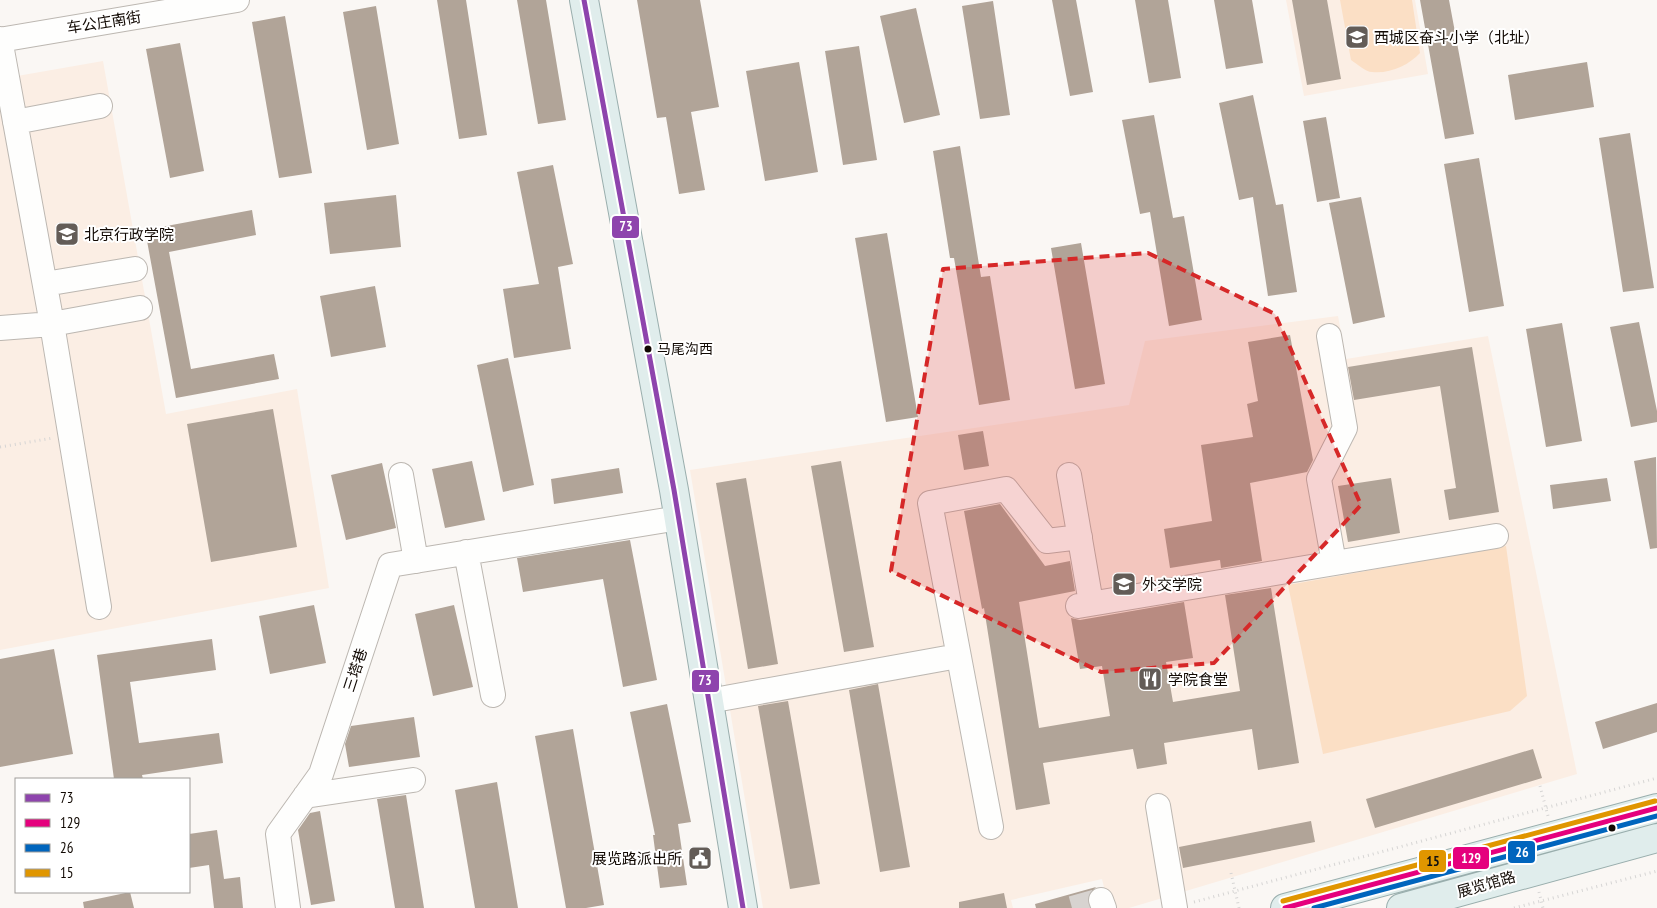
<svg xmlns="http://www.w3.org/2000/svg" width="1657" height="908" font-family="'PT Sans Narrow','Noto Sans SC',sans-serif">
  <rect width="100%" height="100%" fill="#faf7f4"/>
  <path fill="#fbeee4" d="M 1286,0 L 1415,0 L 1428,74 L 1304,96 Z
    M 103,61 L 166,414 L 297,389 L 329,588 L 0,650 L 0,79 Z
    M 1338,316 L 1346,359 L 1488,336 L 1577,774 L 1129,908 L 1109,908 L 1102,879 L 1011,900 L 1013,908 L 763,908 L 690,470 L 1129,405 L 1145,341 Z"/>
  <path fill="#fbdfc5" d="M 1340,0 L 1412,0 L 1420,53 C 1409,65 1390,74 1372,72 C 1366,72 1357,64 1351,60 Z
    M 1506,546 L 1527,696 L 1510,711 L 1323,754 L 1288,585 Z"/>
  <path fill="#b1a498" d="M 437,0 L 466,0 L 487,135 L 459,139 Z
    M 517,0 L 546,0 L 566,120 L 538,124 Z
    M 637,0 L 700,0 L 719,107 L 691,112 L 705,190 L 679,194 L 666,117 L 657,118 Z
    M 1052,0 L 1076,0 L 1093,92 L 1070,96 Z
    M 1135,0 L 1168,0 L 1181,78 L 1149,83 Z
    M 1214,0 L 1252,0 L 1263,63 L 1226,69 Z
    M 1292,0 L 1327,0 L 1341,79 L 1307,85 Z
    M 1420,0 L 1449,0 L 1474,134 L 1445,139 Z
    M 993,1 L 1010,115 L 980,119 L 962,6 Z
    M 376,6 L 399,144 L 367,150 L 343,12 Z
    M 916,8 L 940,115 L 904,123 L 880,16 Z
    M 285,16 L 312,173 L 279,178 L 252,22 Z
    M 180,43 L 204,171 L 170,178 L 146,49 Z
    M 859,46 L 877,160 L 843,165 L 825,51 Z
    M 799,62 L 818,172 L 765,181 L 746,71 Z
    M 1587,62 L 1594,107 L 1515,120 L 1508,75 Z
    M 1253,95 L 1276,205 L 1283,204 L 1297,292 L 1268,296 L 1253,197 L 1239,200 L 1219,103 Z
    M 1154,115 L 1173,218 L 1184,216 L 1202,320 L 1169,326 L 1150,212 L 1140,214 L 1122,120 Z
    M 1326,117 L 1340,198 L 1317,202 L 1303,121 Z
    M 1630,133 L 1654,288 L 1623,292 L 1599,138 Z
    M 960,146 L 981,277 L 990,276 L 1010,400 L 979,405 L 954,258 L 950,258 L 933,151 Z
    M 1479,158 L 1504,306 L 1469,312 L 1444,164 Z
    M 553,165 L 573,264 L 558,267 L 571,349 L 514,358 L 503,289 L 539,284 L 517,172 Z
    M 396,195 L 401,247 L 330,254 L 324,203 Z
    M 1361,197 L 1385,317 L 1353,324 L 1329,203 Z
    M 252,210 L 256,235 L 169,252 L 191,369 L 274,354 L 279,379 L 176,398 L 145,230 Z
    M 887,233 L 918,417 L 886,422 L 855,238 Z
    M 1081,243 L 1105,384 L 1075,389 L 1051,248 Z
    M 375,286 L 386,347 L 331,357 L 320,296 Z
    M 1639,322 L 1657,411 L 1657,422 L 1631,427 L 1610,327 Z
    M 1562,323 L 1582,441 L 1546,447 L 1526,329 Z
    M 1290,335 L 1313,460 L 1307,472 L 1250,483 L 1262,561 L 1221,568 L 1220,560 L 1170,568 L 1164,529 L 1212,521 L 1201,445 L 1253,437 L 1247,404 L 1258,401 L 1248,342 Z
    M 1472,347 L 1499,512 L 1449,520 L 1444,490 L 1456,488 L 1440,386 L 1354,400 L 1348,367 Z
    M 508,358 L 534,485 L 503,492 L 477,365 Z
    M 273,409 L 297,547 L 211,562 L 187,424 Z
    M 983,431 L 989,466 L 964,470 L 958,435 Z
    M 1656,457 L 1657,548 L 1650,549 L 1634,461 Z
    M 472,461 L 485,520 L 445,528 L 432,469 Z
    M 841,461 L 874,647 L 844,652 L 811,466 Z
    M 382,463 L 396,528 L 346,540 L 331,475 Z
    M 619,468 L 623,493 L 554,504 L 551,479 Z
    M 746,478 L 778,664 L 748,669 L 716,483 Z
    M 1391,478 L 1400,533 L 1348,542 L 1338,486 Z
    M 1607,478 L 1611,501 L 1553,509 L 1550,485 Z
    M 1000,504 L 1045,566 L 1070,561 L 1075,591 L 1019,602 L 1039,728 L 1110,716 L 1102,666 L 1080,669 L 1071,618 L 1080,620 L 1184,602 L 1193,658 L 1166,662 L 1173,702 L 1240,691 L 1225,595 L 1271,588 L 1299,763 L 1258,770 L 1252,729 L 1164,743 L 1167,764 L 1137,769 L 1133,749 L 1043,763 L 1050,804 L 1016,810 L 984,608 L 982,609 L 964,511 Z
    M 630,540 L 657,680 L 623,687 L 603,579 L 523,592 L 517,558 Z
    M 314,605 L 326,663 L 270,674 L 259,616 Z
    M 454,605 L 473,687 L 433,696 L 415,614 Z
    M 212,639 L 216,670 L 130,682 L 139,743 L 219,733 L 223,763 L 142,775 L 143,779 L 114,779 L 97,655 Z
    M 54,649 L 73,754 L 0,767 L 0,659 Z
    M 878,684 L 910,867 L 880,872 L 849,690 Z
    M 788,701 L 820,884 L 790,889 L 758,706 Z
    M 1657,703 L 1657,732 L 1603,749 L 1595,722 Z
    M 667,704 L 691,822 L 678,824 L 687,885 L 660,888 L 653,835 L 655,835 L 630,712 Z
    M 414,717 L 420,757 L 349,767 L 345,744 L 351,726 Z
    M 573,729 L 604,905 L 586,908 L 566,908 L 535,736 Z
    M 1533,749 L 1542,778 L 1375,828 L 1366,799 Z
    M 497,782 L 518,908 L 475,908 L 455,790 Z
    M 406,795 L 424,908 L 395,908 L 377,799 Z
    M 320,811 L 335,901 L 311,905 L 298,830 L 310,813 Z
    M 1311,821 L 1315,842 L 1183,868 L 1179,847 Z
    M 217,830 L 224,879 L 240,877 L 243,908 L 214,908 L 209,865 L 189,868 L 189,834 Z
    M 1096,887 L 1088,897 L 1089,908 L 1036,908 L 1035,904 Z
    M 130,892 L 134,908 L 84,908 L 83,902 Z
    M 1004,893 L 1007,908 L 959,908 L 959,902 Z"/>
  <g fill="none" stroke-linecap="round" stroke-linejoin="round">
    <path stroke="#d7d3d0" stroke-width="24" stroke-dasharray="24 12" stroke-linecap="butt" d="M 1072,908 L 1101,900"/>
    <g stroke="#bcb7b1" stroke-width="26">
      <path id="minor" d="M 0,39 L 52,324 L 99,607
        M 0,40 L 237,0
        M 15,122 L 100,106
        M 45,284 L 135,269
        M 0,328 L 52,324 L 140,308
        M 1329,336 L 1345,428 L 1319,479 L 1334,563
        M 401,475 L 416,561
        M 1069,475 L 1091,603
        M 466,552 L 493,695
        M 1078,606 L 1496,536
        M 709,701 L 958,656
        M 305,796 L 413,780
        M 1158,806 L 1175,908
        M 991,827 L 930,503 L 1006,489 L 1047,541 L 1080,537
        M 1101,900 L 1104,908
        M 288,908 L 278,834 L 321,774 L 390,565 L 679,518"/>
    </g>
    <g stroke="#99aead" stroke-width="30">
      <path id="major" d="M 584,0 L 674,490 L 743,908
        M 1285,908 L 1657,808
        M 1401,908 L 1657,838"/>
    </g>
    <path stroke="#d6d5d4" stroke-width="3" stroke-dasharray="1 4" stroke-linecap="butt" d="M 0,447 L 53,438
      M 1540,786 L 1548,816
      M 1231,873 L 1239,908
      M 1539,892 L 1543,908
      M 1194,902 L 1657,778
      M 1514,908 L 1657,871"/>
    <use href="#minor" stroke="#fefefd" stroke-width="24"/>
    <use href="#major" stroke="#e0edec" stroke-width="28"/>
    <g stroke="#fff" stroke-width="9">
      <path id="bus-1" d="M 584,0 L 674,490 L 743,908"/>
    </g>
    <g stroke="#fff" stroke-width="9">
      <path id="bus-2" d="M 1285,908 L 1657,808"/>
    </g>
    <g stroke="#fff" stroke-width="9">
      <path id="bus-3" d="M 1314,908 L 1657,816"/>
    </g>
    <g stroke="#fff" stroke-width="9">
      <path id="bus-4" d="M 1283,901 L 1655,801"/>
    </g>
    <use href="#bus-1" stroke="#8e44ad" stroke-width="5"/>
    <use href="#bus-2" stroke="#e5007d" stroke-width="5"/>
    <use href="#bus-3" stroke="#0065bd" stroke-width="5"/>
    <use href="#bus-4" stroke="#e09600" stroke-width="5"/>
  </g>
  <path fill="#d62828" fill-opacity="0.2" stroke="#d62828" stroke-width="4" stroke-dasharray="10 6" stroke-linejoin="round" d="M 1148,253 L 1275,314 L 1361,505 L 1214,663 L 1101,672 L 891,571 L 943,269 Z"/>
  <defs>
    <g id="school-square" transform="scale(1.25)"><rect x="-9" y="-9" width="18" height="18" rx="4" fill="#635c57" stroke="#fff"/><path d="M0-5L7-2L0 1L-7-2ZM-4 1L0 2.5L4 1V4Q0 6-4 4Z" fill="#fff"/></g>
    <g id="university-square" transform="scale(1.25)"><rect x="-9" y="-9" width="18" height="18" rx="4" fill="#635c57" stroke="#fff"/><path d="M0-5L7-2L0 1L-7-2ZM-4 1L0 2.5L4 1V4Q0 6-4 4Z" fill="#fff"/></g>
    <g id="restaurant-square" transform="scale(1.25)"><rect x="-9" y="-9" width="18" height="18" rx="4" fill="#635c57" stroke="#fff"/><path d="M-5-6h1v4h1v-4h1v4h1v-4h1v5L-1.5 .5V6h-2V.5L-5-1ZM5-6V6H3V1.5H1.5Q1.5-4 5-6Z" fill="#fff"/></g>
    <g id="civic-square" transform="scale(1.25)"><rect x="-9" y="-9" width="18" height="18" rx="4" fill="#635c57" stroke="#fff"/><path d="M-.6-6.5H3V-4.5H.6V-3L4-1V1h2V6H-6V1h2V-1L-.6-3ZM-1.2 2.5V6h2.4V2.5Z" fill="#fff"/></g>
  </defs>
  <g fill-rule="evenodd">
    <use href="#school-square" x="1357" y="37"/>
    <use href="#university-square" x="67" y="234"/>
    <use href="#university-square" x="1124" y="584"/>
    <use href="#restaurant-square" x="1150" y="679"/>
    <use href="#civic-square" x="700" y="858"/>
  </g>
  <g fill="#110903" stroke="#fff" stroke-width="2">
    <circle cx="648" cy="349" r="4.5"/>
    <circle cx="1612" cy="828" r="4.5"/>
  </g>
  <g text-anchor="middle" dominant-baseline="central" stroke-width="4" stroke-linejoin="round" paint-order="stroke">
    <g font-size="14" fill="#110903" stroke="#fff" text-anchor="start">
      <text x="657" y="349">马尾沟西</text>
    </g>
    <g font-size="15" fill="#110903" stroke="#fff">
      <text transform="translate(104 22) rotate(-9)">车公庄南街</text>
      <text transform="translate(355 670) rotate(-72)">三塔巷</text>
      <text transform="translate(1486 884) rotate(-16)">展览馆路</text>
    </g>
    <g font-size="15" fill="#110903" stroke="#fff" text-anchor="start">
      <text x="1374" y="37">西城区奋斗小学（北址）</text>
      <text x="84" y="234">北京行政学院</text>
      <text x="1142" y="584">外交学院</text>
      <text x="1168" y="679">学院食堂</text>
      <text x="682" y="858" text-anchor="end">展览路派出所</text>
    </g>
  </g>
  <g stroke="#fff" stroke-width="2">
    <rect x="611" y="215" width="29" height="24" rx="5" fill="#8e44ad"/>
    <rect x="691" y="669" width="29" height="24" rx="5" fill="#8e44ad"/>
    <rect x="1507" y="840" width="29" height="24" rx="5" fill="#0065bd"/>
    <rect x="1452" y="846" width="38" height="24" rx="5" fill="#e5007d"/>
    <rect x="1418" y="849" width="29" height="24" rx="5" fill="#e09600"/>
  </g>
  <g font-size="14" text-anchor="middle" font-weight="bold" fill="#fff">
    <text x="626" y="231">73</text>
    <text x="705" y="685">73</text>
    <text x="1522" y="857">26</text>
    <text x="1471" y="863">129</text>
  </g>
  <g font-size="14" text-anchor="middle" font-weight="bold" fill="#111">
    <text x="1433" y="866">15</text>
  </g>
  <rect x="15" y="778" width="175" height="115" fill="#ffffff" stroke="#a09d9a"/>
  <rect x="25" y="794" width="25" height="8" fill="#8e44ad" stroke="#a09d9a"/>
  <text x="60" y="803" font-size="15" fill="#110903">73</text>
  <rect x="25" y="819" width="25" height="8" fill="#e5007d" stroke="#a09d9a"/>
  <text x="60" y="828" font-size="15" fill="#110903">129</text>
  <rect x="25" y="844" width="25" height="8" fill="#0065bd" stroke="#a09d9a"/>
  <text x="60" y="853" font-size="15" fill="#110903">26</text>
  <rect x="25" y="869" width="25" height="8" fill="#e09600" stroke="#a09d9a"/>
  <text x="60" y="878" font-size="15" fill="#110903">15</text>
</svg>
